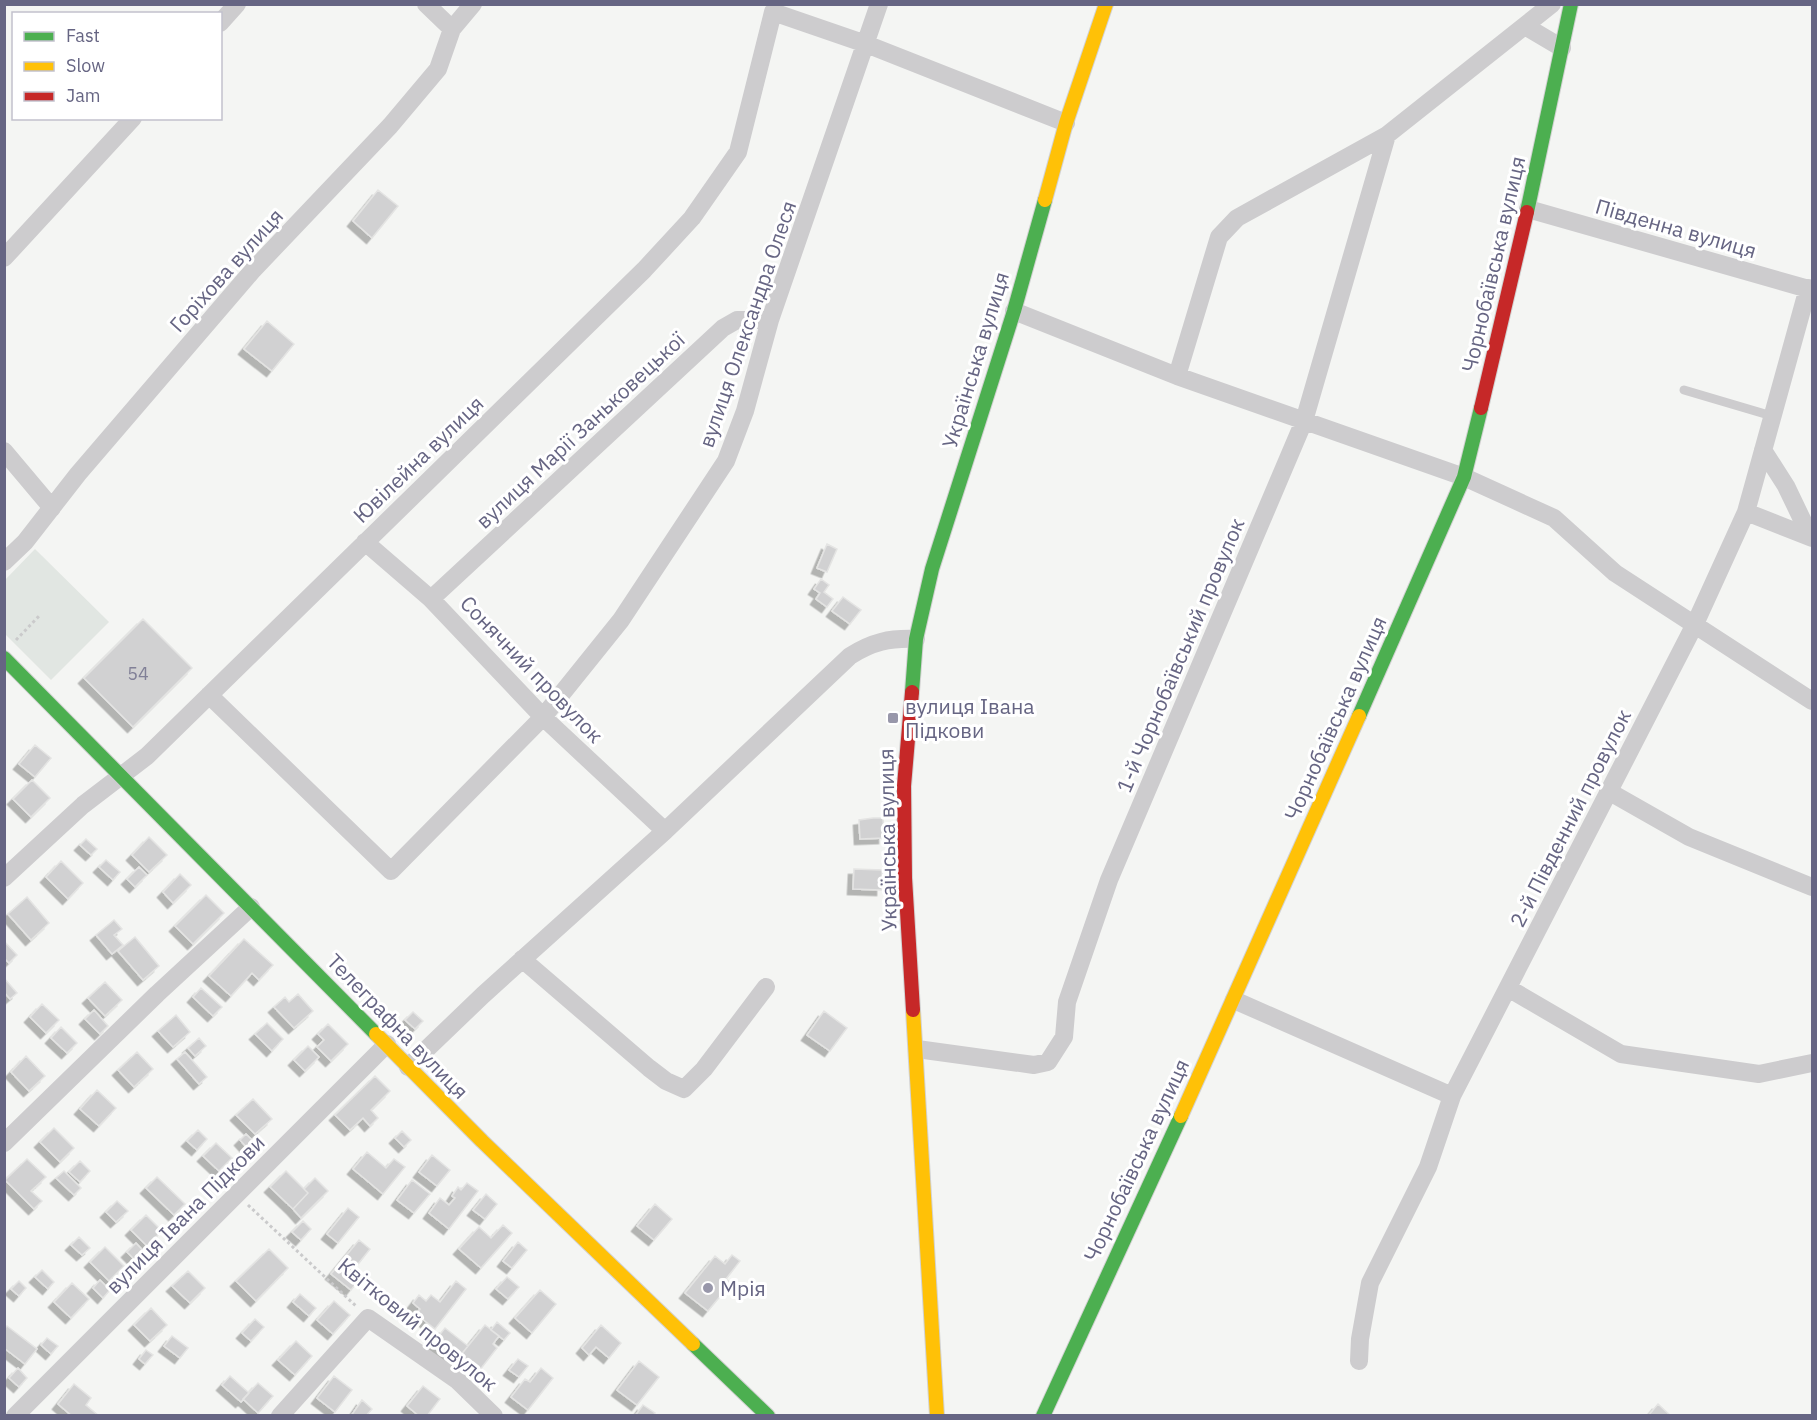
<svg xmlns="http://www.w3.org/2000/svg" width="1817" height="1420" font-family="'IBM Plex Sans',sans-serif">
  <defs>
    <filter id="shadow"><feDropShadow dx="-5.5" dy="5.5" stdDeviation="0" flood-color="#0004"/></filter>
  </defs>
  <rect width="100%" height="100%" fill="#f4f5f3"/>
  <path fill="#e1e6e2" d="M 35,549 L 109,622 L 51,680 L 5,634 L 5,580 Z"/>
  <path fill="#d1d1d2" stroke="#e4e4e3" stroke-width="1.5" filter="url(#shadow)" d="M 378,190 L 398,206 L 372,238 L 353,221 Z
    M 267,321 L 294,344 L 272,371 L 244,349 Z
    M 827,544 L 837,549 L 827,572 L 817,568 Z
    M 821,579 L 829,585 L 824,592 L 833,599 L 827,607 L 816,599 L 820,593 L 814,589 Z
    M 843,597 L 861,610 L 850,624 L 832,611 Z
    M 143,619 L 192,668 L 133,727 L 84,678 Z
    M 35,745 L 51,758 L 35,777 L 19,764 Z
    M 32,780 L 50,798 L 31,817 L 13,799 Z
    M 873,818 L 883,818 L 884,838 L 860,839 L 859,820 Z
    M 149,837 L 167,855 L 149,872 L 132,855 Z
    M 86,839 L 97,849 L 91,855 L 80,845 Z
    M 106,860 L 120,872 L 113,880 L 99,867 Z
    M 61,861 L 83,883 L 68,899 L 46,877 Z
    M 139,867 L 147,875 L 135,887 L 127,879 Z
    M 854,869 L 882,870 L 882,890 L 853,889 Z
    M 180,874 L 191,885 L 173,903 L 163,892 Z
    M 206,895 L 224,913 L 193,944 L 175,926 Z
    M 27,897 L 49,923 L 31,940 L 8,914 Z
    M 114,920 L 122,929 L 114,935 L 123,945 L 112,954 L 96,935 Z
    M 135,937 L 159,966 L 143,980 L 118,951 Z
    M 244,939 L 273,965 L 259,980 L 252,973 L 231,996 L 209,976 Z
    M 4,941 L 17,955 L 9,963 L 4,958 Z
    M 4,978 L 17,993 L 10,999 L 4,992 Z
    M 105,982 L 122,1000 L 105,1016 L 88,998 Z
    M 201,988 L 222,1007 L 213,1016 L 193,997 Z
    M 298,994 L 313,1011 L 294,1028 L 274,1007 L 285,997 L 289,1002 Z
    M 42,1004 L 59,1020 L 46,1033 L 30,1017 Z
    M 94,1010 L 108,1026 L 100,1034 L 85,1019 Z
    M 824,1011 L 847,1028 L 830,1051 L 807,1035 Z
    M 413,1012 L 423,1021 L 415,1029 L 405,1020 Z
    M 176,1015 L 190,1032 L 173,1047 L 158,1031 Z
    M 267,1023 L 283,1039 L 272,1051 L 255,1034 Z
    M 328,1024 L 348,1044 L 331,1061 L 317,1047 L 324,1040 L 318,1034 Z
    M 61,1027 L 77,1043 L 67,1053 L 51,1038 Z
    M 199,1038 L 206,1046 L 195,1056 L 188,1048 Z
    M 308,1046 L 319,1057 L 305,1071 L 294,1060 Z
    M 137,1052 L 153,1069 L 134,1087 L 118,1070 Z
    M 185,1052 L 207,1077 L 199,1084 L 177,1059 Z
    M 26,1056 L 45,1076 L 29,1091 L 11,1072 Z
    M 375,1076 L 390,1091 L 371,1110 L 378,1118 L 370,1126 L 363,1118 L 350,1130 L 335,1115 Z
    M 97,1090 L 116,1108 L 99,1126 L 80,1109 Z
    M 253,1099 L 272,1119 L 255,1134 L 236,1115 Z
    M 54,1128 L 74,1148 L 60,1162 L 40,1142 Z
    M 198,1130 L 207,1139 L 197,1150 L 187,1141 Z
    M 402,1131 L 411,1140 L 404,1147 L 395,1138 Z
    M 246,1134 L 256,1144 L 250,1151 L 240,1140 Z
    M 216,1143 L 232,1158 L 219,1171 L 203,1156 Z
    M 367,1152 L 386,1168 L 394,1159 L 405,1167 L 383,1194 L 353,1169 Z
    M 432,1155 L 450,1170 L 437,1186 L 419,1172 Z
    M 27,1159 L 46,1177 L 31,1191 L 42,1201 L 34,1209 L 5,1180 Z
    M 80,1161 L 90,1171 L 80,1182 L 69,1172 Z
    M 64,1171 L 81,1188 L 74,1195 L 56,1178 Z
    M 286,1171 L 308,1193 L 293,1209 L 270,1187 Z
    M 157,1177 L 185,1204 L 174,1215 L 146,1188 Z
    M 315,1178 L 328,1191 L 301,1218 L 293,1209 L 308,1193 L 304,1189 Z
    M 412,1180 L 430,1194 L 414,1213 L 397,1200 Z
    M 467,1183 L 478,1191 L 449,1229 L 429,1213 L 440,1198 L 449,1205 L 455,1198 L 452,1196 L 458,1187 L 461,1190 Z
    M 486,1194 L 497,1204 L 485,1219 L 473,1210 Z
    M 117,1201 L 128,1211 L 116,1222 L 106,1212 Z
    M 655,1204 L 672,1219 L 654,1240 L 637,1226 Z
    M 348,1208 L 359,1217 L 338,1243 L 327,1234 Z
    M 146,1215 L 162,1231 L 147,1246 L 131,1230 Z
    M 303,1221 L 311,1229 L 301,1240 L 292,1232 Z
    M 503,1225 L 512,1233 L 481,1268 L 459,1249 L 479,1227 L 491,1238 Z
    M 79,1237 L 90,1248 L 82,1255 L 71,1245 Z
    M 359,1240 L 370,1249 L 355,1268 L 363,1275 L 351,1290 L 331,1274 Z
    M 518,1242 L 527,1250 L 512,1268 L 503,1261 Z
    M 136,1243 L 145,1253 L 136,1261 L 127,1252 Z
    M 105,1247 L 124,1266 L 109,1281 L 90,1262 Z
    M 269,1249 L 288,1268 L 256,1301 L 236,1281 Z
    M 732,1255 L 740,1261 L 726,1279 L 731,1283 L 708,1311 L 685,1293 L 715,1256 L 725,1264 Z
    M 42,1270 L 54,1282 L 48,1289 L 35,1277 Z
    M 188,1271 L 205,1288 L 190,1303 L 172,1286 Z
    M 507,1277 L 519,1287 L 508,1299 L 496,1289 Z
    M 100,1280 L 110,1290 L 103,1298 L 93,1288 Z
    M 19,1281 L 26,1288 L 19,1296 L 11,1289 Z
    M 456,1281 L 466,1289 L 435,1329 L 416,1314 L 420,1309 L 413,1303 L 419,1295 L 426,1301 L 431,1295 L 440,1302 Z
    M 72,1283 L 89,1299 L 71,1318 L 54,1302 Z
    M 540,1290 L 556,1304 L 532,1333 L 515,1318 Z
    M 300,1294 L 316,1308 L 309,1316 L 293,1302 Z
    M 334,1301 L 350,1315 L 333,1334 L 317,1320 Z
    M 151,1308 L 167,1325 L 150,1341 L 134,1325 Z
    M 255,1319 L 264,1327 L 251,1341 L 242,1333 Z
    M 497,1322 L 510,1333 L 504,1340 L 491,1330 Z
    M 485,1325 L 499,1336 L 493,1344 L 497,1348 L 479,1371 L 460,1356 Z
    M 601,1325 L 621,1343 L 609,1358 L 596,1347 L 589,1355 L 582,1348 Z
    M 7,1326 L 37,1349 L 25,1364 L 4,1348 L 4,1329 Z
    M 445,1328 L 468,1346 L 456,1361 L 433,1343 Z
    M 172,1336 L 188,1348 L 180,1358 L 164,1346 Z
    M 47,1338 L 58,1346 L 51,1354 L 41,1345 Z
    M 296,1341 L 312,1356 L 295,1375 L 278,1360 Z
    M 146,1350 L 153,1355 L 145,1364 L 139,1359 Z
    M 518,1359 L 528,1366 L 519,1377 L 509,1370 Z
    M 639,1361 L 659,1377 L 637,1405 L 617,1390 Z
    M 18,1368 L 27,1378 L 19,1387 L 9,1378 Z
    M 541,1368 L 553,1378 L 528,1410 L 511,1397 L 525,1379 L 530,1382 Z
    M 230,1376 L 249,1393 L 241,1402 L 222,1385 Z
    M 334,1376 L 352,1390 L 335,1412 L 317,1398 Z
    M 258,1383 L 273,1396 L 258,1413 L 243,1399 Z
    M 74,1384 L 91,1398 L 86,1405 L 99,1416 L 72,1416 L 58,1404 Z
    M 423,1386 L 440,1399 L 427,1416 L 419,1416 L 407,1406 Z
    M 362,1400 L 372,1409 L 366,1416 L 351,1416 Z
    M 1658,1404 L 1671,1416 L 1648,1416 Z
    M 643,1405 L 655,1413 L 653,1416 L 635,1416 Z"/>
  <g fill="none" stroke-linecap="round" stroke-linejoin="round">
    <g stroke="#d2d2d2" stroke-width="16">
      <path id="fast" d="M 1527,212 L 1571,4
        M 4,658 L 376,1034
        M 912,692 L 916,639 L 932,569 L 1014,311 L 1045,200
        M 1359,716 L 1464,477 L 1481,408
        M 693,1344 L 768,1416
        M 1043,1416 L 1181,1116"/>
    </g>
    <g stroke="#d2d2d2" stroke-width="16">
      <path id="slow" d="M 1045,200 L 1066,123 L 1106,4
        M 913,1010 L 937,1416
        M 376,1034 L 482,1141 L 693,1344
        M 1181,1116 L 1359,716"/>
    </g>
    <g stroke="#d2d2d2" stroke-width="16">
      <path id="jam" d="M 1481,408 L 1527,212
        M 912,692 L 904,786 L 905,878 L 913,1010"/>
    </g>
    <path stroke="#cacacb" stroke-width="3" stroke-dasharray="3 3" stroke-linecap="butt" d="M 16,640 L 40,615
      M 248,1205 L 357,1307"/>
    <path stroke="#cdccce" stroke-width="9" d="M 1684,390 L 1772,416"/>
    <path stroke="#cdccce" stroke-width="18" d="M 426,4 L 452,29
      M 220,23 L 237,4
      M 1525,26 L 1562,48
      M 1528,209 L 1812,290
      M 4,258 L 133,118
      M 1014,311 L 1177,376 L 1464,477 L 1554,518 L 1615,573 L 1812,701
      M 1177,376 L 1219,237 L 1237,218 L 1387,135 L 1552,4
      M 1763,450 L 1786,486 L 1810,536
      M 4,451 L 52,508
      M 1746,512 L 1812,538
      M 365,542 L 431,599 L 543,717 L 665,831
      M 4,562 L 25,542 L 78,474 L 253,270 L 390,126 L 438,69 L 452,29 L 473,4
      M 431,599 L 723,328 L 737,320 L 770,320
      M 209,695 L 391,871 L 543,717 L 621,620 L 726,461 L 745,411 L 770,320 L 879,4
      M 1608,791 L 1689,837 L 1812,887
      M 4,878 L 83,805 L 147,756 L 644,270 L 692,218 L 738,152 L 773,12 L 866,44 L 1066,123
      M 522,959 L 649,1068 L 666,1081 L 684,1089 L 704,1069 L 766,987
      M 1508,988 L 1621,1054 L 1759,1074 L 1812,1063
      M 1234,1000 L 1452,1096
      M 917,1049 L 1034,1065 L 1048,1062 L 1064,1037 L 1067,1002 L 1109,880 L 1304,421 L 1387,135
      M 408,1067 L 483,995 L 665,831 L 850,656 C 872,642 889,638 916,639
      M 4,1143 L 157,994 L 251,907
      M 1359,1361 L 1360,1339 L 1370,1283 L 1428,1167 L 1452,1096 L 1695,624 L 1746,512 L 1808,288
      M 15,1416 L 387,1044
      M 280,1416 L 368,1318 L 457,1380 L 494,1416"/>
    <use href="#fast" stroke="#4caf50" stroke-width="14"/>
    <use href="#slow" stroke="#ffc107" stroke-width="14"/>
    <use href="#jam" stroke="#c62828" stroke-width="14"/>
  </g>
  <g fill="#9897aa" stroke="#fff" stroke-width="2">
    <rect x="887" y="712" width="12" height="12" rx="3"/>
    <circle cx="708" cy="1288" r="6"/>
  </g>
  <g text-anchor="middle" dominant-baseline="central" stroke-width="6" stroke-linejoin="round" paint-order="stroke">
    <g font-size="18" fill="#818097">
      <text x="138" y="673">54</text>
    </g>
    <g font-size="21" fill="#666583" stroke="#fff">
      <text transform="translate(1676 228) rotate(16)">Південна вулиця</text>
      <text transform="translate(1493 264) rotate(-77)">Чорнобаївська вулиця</text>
      <text transform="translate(226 270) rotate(-48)">Горіхова вулиця</text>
      <text transform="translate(747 324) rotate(-71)">вулиця Олександра Олеся</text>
      <text transform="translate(975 360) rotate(-73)">Українська вулиця</text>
      <text transform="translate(580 430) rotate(-43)">вулиця Марії Заньковецької</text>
      <text transform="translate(418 459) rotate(-44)">Ювілейна вулиця</text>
      <text transform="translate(1180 655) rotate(-67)">1-й Чорнобаївський провулок</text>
      <text transform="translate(532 669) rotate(46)">Сонячний провулок</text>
      <text transform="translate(1335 718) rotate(-66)">Чорнобаївська вулиця</text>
      <text transform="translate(1570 818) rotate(-63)">2-й Південний провулок</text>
      <text transform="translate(887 840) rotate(-91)">Українська вулиця</text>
      <text transform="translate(398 1026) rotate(46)">Телеграфна вулиця</text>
      <text transform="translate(1136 1160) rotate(-65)">Чорнобаївська вулиця</text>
      <text transform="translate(185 1214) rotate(-45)">вулиця Івана Підкови</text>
      <text transform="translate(418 1324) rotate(39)">Квітковий провулок</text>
    </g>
    <g font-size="21" fill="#666583" stroke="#fff" text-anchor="start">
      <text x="905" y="706">вулиця Івана<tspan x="905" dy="24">Підкови</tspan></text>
      <text x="720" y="1288">Мрія</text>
    </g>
  </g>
  <rect width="1817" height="1420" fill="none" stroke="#666583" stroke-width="12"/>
  <rect x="12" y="12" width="210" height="108" fill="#ffffff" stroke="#c2c1cd" stroke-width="1.5"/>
  <rect x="24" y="32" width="30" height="9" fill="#4caf50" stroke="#c2c1cd" stroke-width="1.5"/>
  <text x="66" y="42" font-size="18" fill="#666583">Fast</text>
  <rect x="24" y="62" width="30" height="9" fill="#ffc107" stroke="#c2c1cd" stroke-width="1.5"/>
  <text x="66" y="72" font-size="18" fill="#666583">Slow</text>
  <rect x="24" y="92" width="30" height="9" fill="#c62828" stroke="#c2c1cd" stroke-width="1.5"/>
  <text x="66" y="102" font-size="18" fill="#666583">Jam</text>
</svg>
